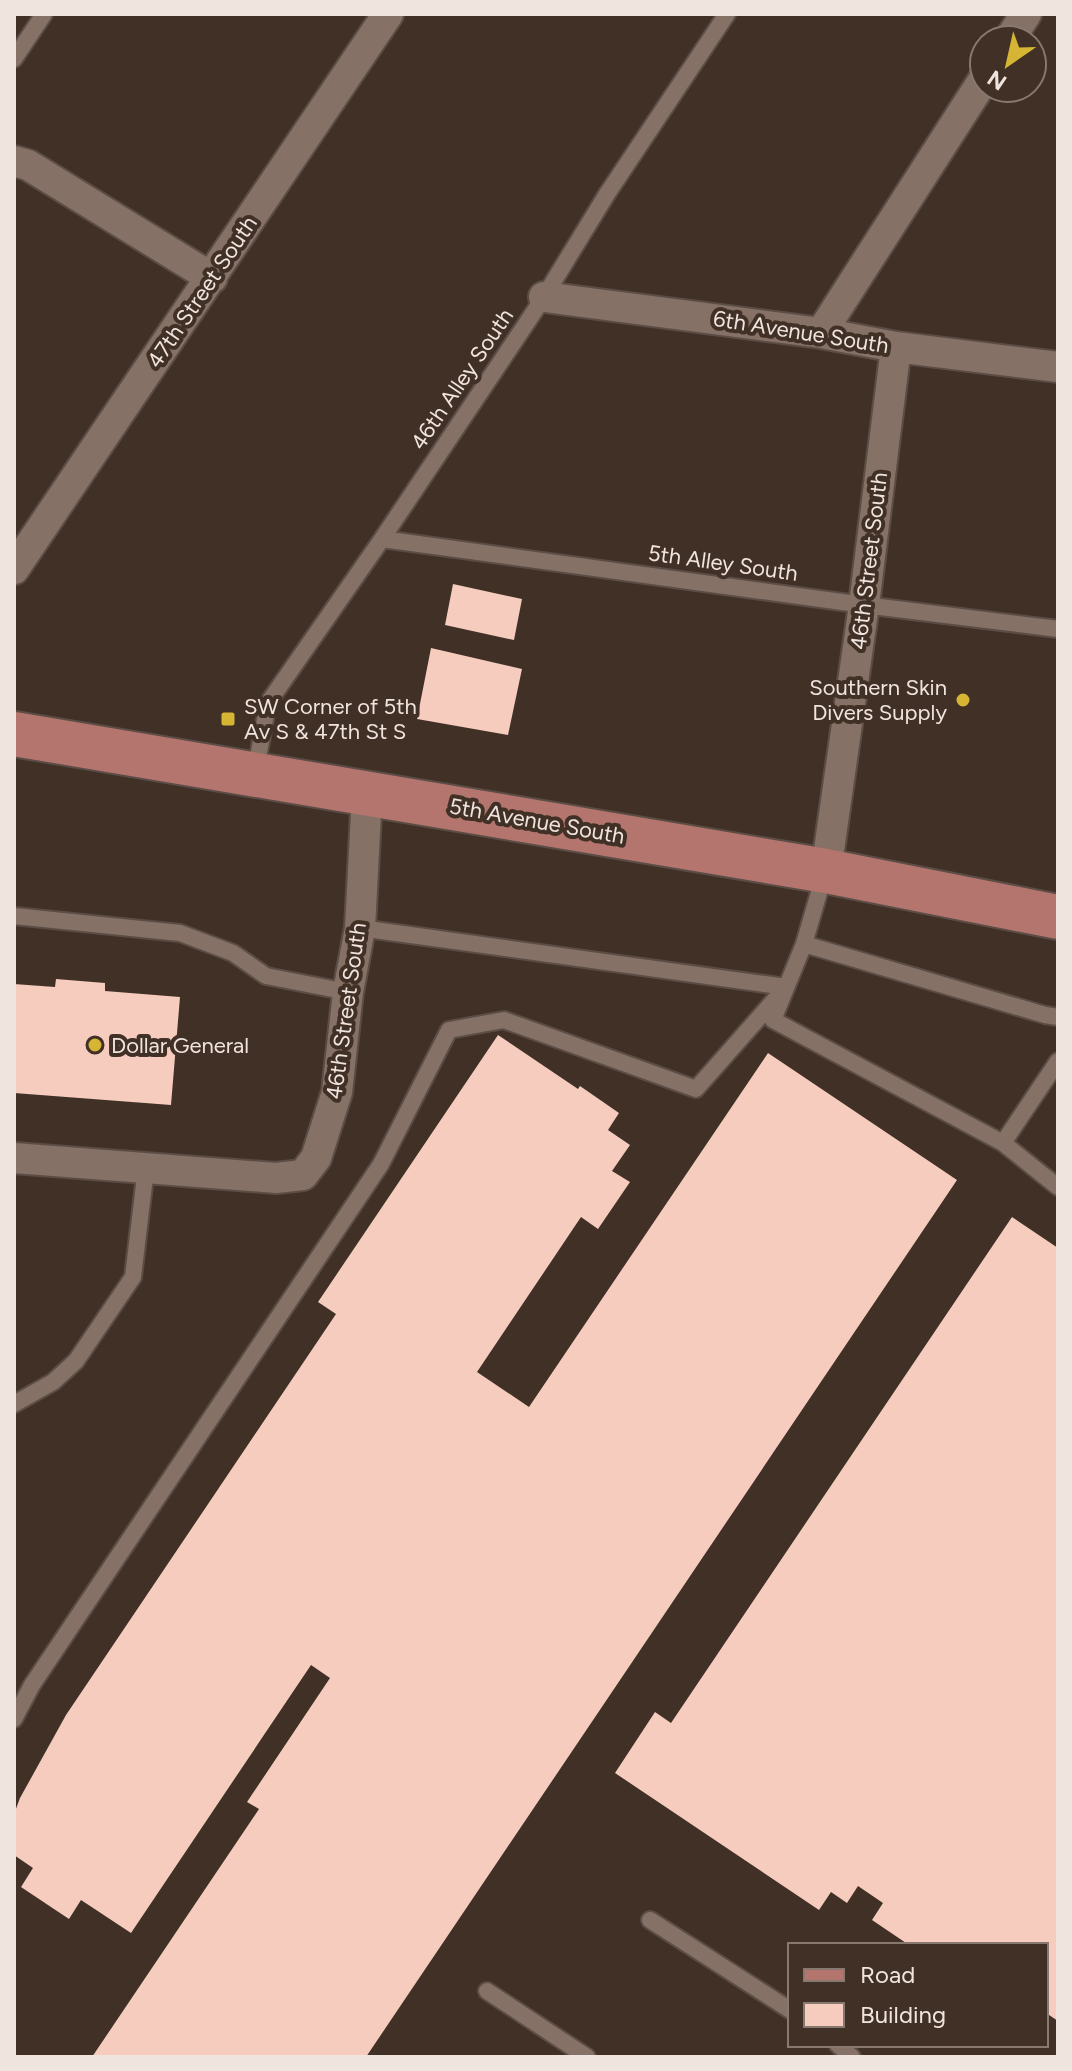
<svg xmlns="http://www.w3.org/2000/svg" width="1072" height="2071" font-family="Figtree,sans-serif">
  <rect width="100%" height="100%" fill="#413026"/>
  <path fill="#f5ccbe" d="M 453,584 L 522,599 L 514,640 L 445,625 Z
    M 431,648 L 522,669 L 508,735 L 417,719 Z
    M 56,979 L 105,983 L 105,991 L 180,997 L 171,1105 L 14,1093 L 14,984 L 55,987 Z
    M 498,1035 L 578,1089 L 580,1086 L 619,1113 L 608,1130 L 630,1145 L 612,1171 L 630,1182 L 598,1229 L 581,1217 L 477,1372 L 529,1407 L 768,1053 L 957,1180 L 366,2057 L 92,2057 L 259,1809 L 247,1802 L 330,1678 L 311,1665 L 131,1933 L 81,1900 L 69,1919 L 21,1887 L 33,1868 L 14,1855 L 14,1814 L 20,1798 L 66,1715 L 336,1314 L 318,1302 Z
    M 1012,1217 L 1058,1248 L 1058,2021 L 1046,2013 L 1046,1945 L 909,1945 L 872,1920 L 883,1903 L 858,1886 L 847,1903 L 831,1892 L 819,1910 L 615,1773 L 655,1712 L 671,1723 Z"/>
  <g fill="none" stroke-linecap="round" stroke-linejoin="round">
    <g stroke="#5b4d45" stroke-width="20">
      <path id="service" d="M 14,59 L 44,14
        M 382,539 L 864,605 L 1058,629
        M 255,774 L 268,703 L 382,539 L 544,297 L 607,194 L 727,14
        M 825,872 L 804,944 L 773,1020 L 1003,1143 L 1058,1061
        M 14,916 L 180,933 L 233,953 L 266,976 L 348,992
        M 360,928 L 786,987
        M 804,944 L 1045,1015 L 1058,1017
        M 1003,1143 L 1058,1187
        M 14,1404 L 53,1382 L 76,1361 L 133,1277 L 146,1168
        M 14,1719 L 32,1685 L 381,1164 L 449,1030 L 504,1020 L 696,1089 L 786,987
        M 650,1920 L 790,2010
        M 487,1991 L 587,2057
        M 838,2045 L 852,2057"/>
    </g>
    <g stroke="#5b4d45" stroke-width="34">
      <path id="minor" d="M 1009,40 L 1026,14
        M 14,161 L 28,165 L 212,278
        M 544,297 L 821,333 L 896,347 L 1058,367
        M 821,333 L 984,79
        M 14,569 L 388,14
        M 826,871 L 864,605 L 896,347
        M 14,1158 L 276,1178 L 303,1175 L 316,1158 L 337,1092 L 348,992 L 360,928 L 367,794"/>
    </g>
    <g stroke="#5b4d45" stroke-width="48">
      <path id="primary" d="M 14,734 L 826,871 L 1058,917"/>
    </g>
    <use href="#service" stroke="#857166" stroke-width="16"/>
    <use href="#minor" stroke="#857166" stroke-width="30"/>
    <use href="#primary" stroke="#b3756e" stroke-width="44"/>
  </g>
  <g fill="#d6b534" stroke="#413026" stroke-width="3">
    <circle cx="963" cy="700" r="8"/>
    <rect x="220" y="711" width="16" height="16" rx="4"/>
    <circle cx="95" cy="1045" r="8"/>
  </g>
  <g text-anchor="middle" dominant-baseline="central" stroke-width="8" stroke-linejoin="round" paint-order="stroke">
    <g font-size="22" fill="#f0e4de" stroke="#413026">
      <text transform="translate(202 292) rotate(-56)">47th Street South</text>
      <text transform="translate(801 332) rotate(9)">6th Avenue South</text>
      <text transform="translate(462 379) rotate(-56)">46th Alley South</text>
      <text transform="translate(869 561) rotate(-83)">46th Street South</text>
      <text transform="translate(723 563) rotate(8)">5th Alley South</text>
      <text transform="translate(537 821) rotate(10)">5th Avenue South</text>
      <text transform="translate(346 1011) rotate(-82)">46th Street South</text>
    </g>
    <g font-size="22" fill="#f0e4de" stroke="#413026" text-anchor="start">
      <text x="947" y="687" text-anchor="end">Southern Skin<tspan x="947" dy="25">Divers Supply</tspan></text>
      <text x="244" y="706">SW Corner of 5th<tspan x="244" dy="25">Av S &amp; 47th St S</tspan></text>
      <text x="111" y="1045">Dollar General</text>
    </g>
  </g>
  <rect width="1072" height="2071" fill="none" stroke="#f0e4de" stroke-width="32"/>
  <rect x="788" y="1943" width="260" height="104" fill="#413026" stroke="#877870" stroke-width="2"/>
  <rect x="804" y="1969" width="40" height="12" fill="#b3756e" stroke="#877870" stroke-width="2"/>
  <text x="860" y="1983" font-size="24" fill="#f0e4de">Road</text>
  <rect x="804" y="2003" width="40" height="24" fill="#f5ccbe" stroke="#877870" stroke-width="2"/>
  <text x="860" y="2023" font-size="24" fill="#f0e4de">Building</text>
  <g transform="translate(1008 64) rotate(214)"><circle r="38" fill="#413026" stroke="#877870" stroke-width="2"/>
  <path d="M0-6L14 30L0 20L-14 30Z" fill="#d6b534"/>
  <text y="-12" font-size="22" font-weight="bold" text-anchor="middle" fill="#f0e4de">N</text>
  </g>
</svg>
